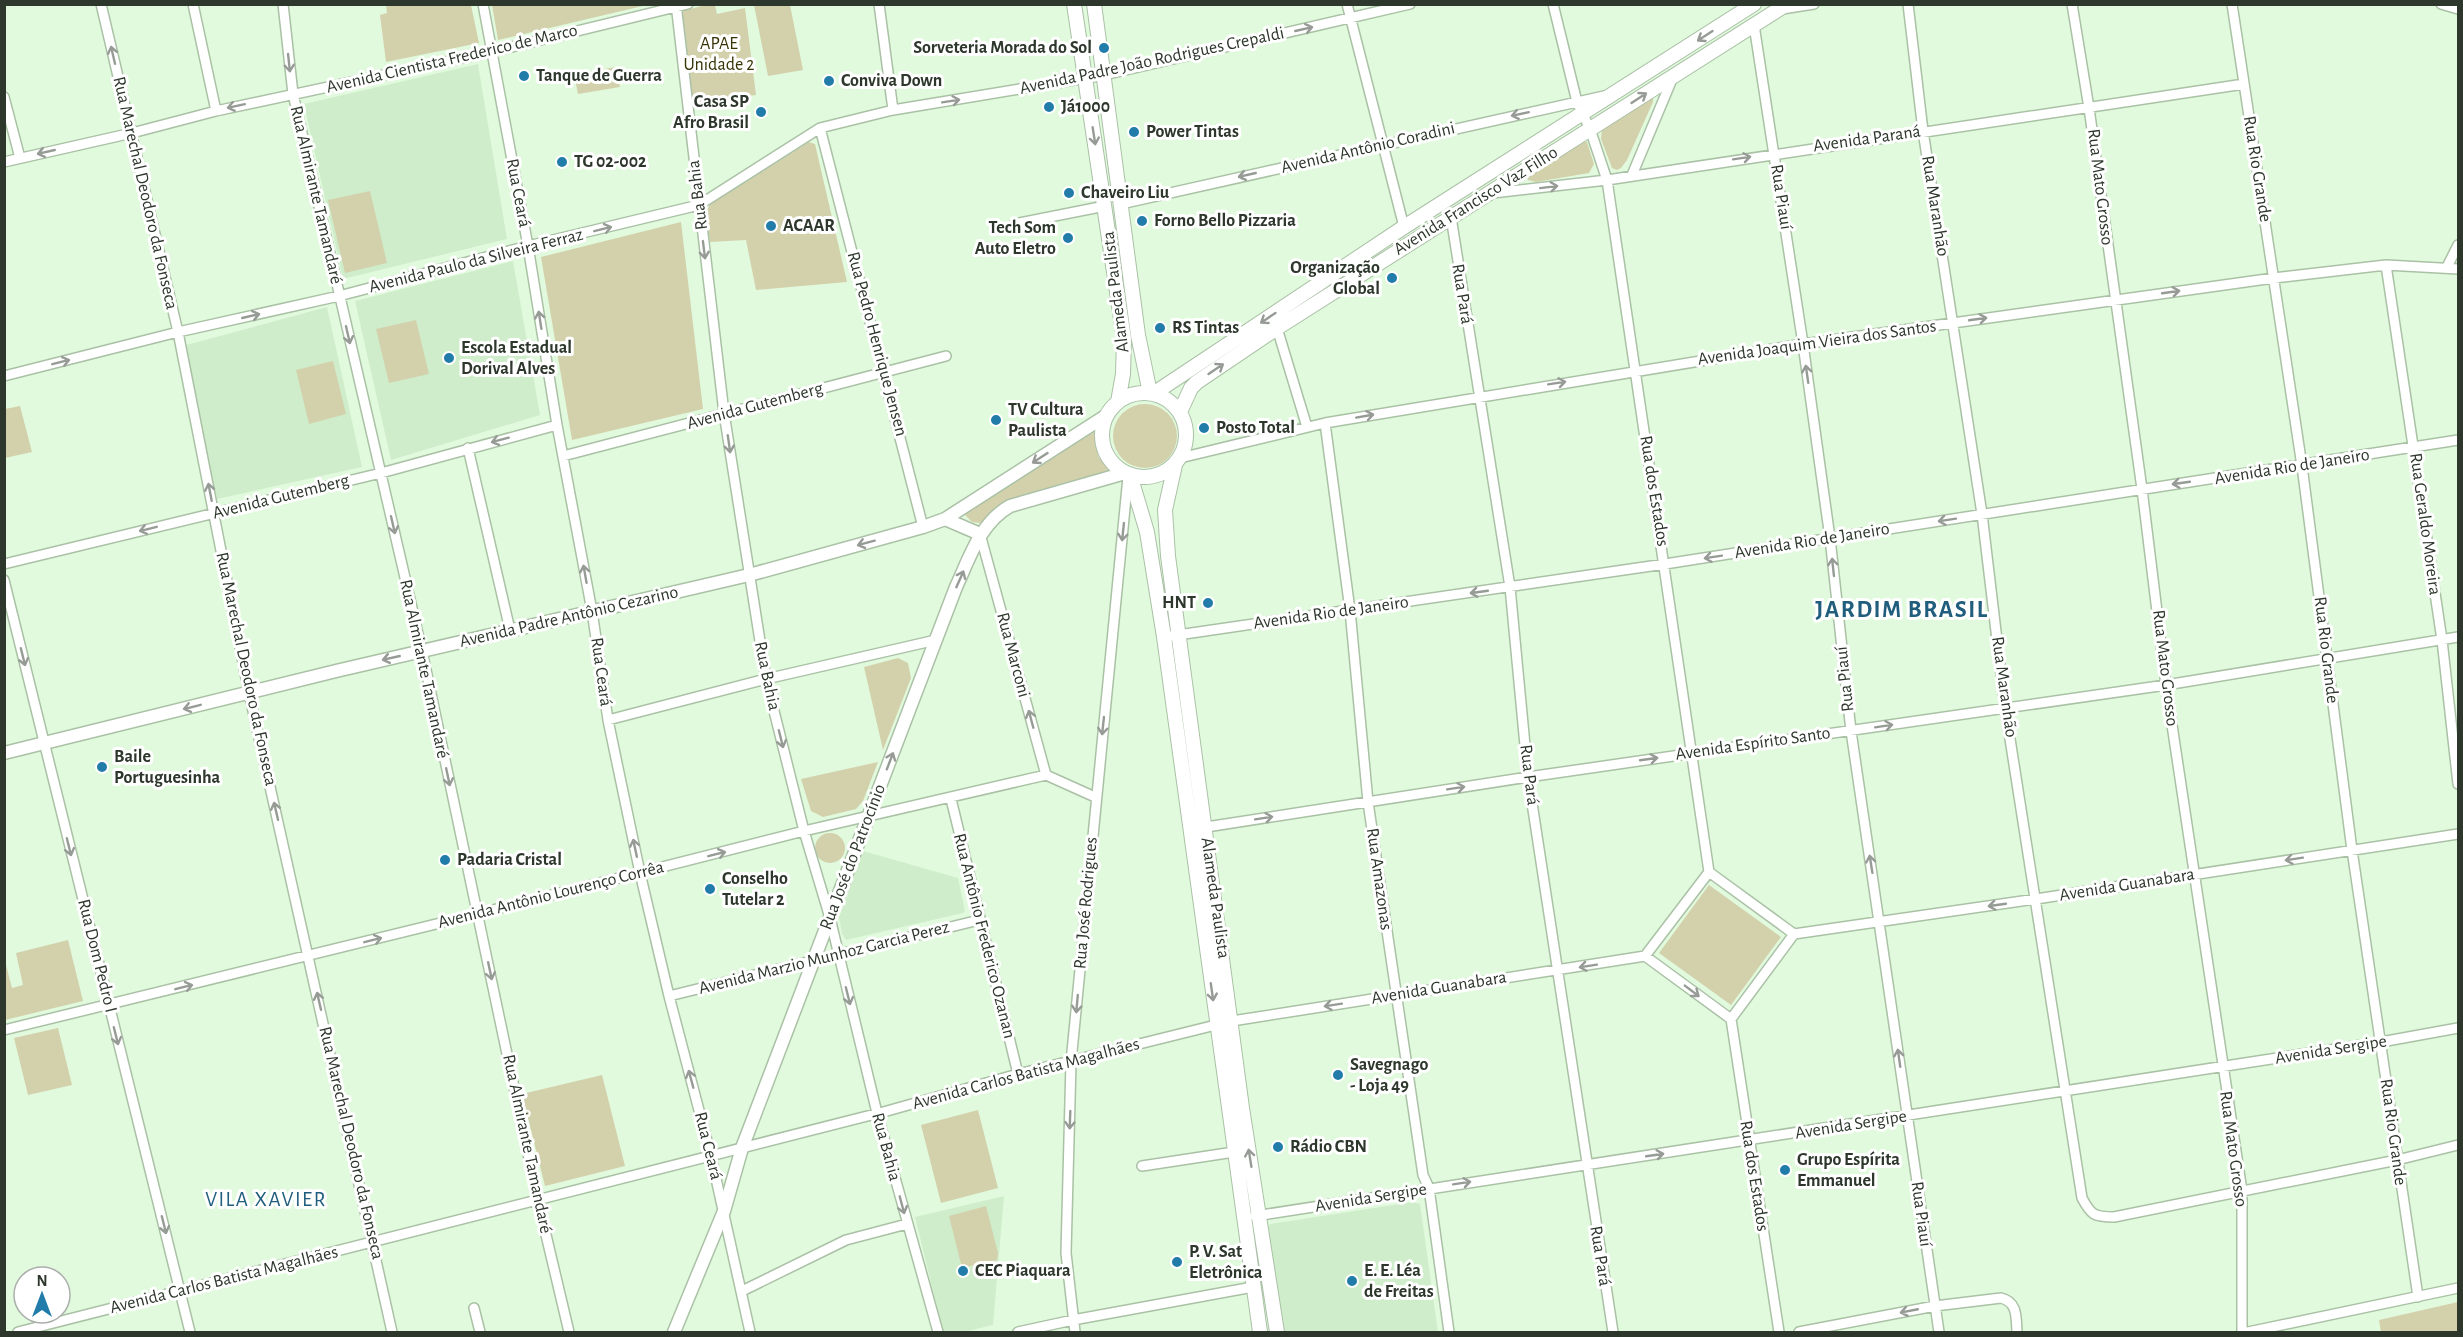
<svg xmlns="http://www.w3.org/2000/svg" width="2463" height="1337" font-family="'Alegreya Sans',sans-serif">
  <rect width="100%" height="100%" fill="#e1fadd"/>
  <path fill="#cfedcb" d="M 478,64 L 507,239 L 343,279 L 304,104 Z
    M 513,261 L 540,415 L 391,460 L 355,301 Z
    M 327,307 L 362,467 L 217,499 L 179,347 Z
    M 863,851 L 958,878 L 965,911 L 963,913 L 846,940 L 842,934 L 839,917 Z
    M 1004,1196 L 993,1325 L 964,1332 L 943,1332 L 915,1217 Z
    M 1413,1202 L 1420,1204 L 1438,1332 L 1280,1332 L 1266,1230 L 1270,1224 Z"/>
  <path fill="#d3d1ac" d="M 386,5 L 471,5 L 479,43 L 386,62 L 380,15 L 387,13 Z
    M 492,5 L 492,4 L 647,5 L 498,40 Z
    M 706,5 L 715,5 L 717,14 L 745,8 L 756,95 L 693,103 L 682,11 Z
    M 754,5 L 790,5 L 803,70 L 768,76 Z
    M 616,67 L 620,87 L 578,94 L 574,74 Z
    M 1650,98 L 1653,98 L 1653,102 L 1627,160 L 1621,168 L 1617,170 L 1612,168 L 1601,139 L 1602,129 Z
    M 1583,141 L 1587,142 L 1594,164 L 1589,173 L 1536,182 L 1528,180 L 1527,178 L 1530,173 Z
    M 809,142 L 815,144 L 847,282 L 756,290 L 746,240 L 710,242 L 706,212 L 710,204 Z
    M 370,191 L 387,263 L 345,273 L 328,200 Z
    M 681,222 L 703,409 L 572,440 L 541,257 Z
    M 416,320 L 429,374 L 389,383 L 376,329 Z
    M 333,361 L 346,414 L 309,424 L 296,370 Z
    M1113 436a32 32 0 1 1 64 0a32 32 0 1 1-64 0Z
    M 20,406 L 32,452 L 5,458 L 5,409 Z
    M 1094,432 L 1098,456 L 1111,473 L 994,510 L 980,523 L 972,522 L 964,514 Z
    M 898,658 L 908,663 L 911,678 L 883,750 L 864,667 Z
    M 878,762 L 863,801 L 856,809 L 823,817 L 811,811 L 801,779 Z
    M815 848a15 15 0 1 1 30 0a15 15 0 1 1-30 0Z
    M 1709,885 L 1781,937 L 1731,1005 L 1659,953 Z
    M 68,940 L 83,1001 L 5,1020 L 5,961 L 12,988 L 23,985 L 16,953 Z
    M 58,1028 L 72,1085 L 28,1095 L 14,1038 Z
    M 602,1075 L 625,1166 L 545,1186 L 522,1094 Z
    M 978,1110 L 998,1188 L 941,1203 L 921,1125 Z
    M 986,1206 L 998,1253 L 997,1260 L 962,1268 L 949,1216 Z
    M 2458,1302 L 2458,1332 L 2381,1332 L 2379,1320 Z"/>
  <g fill="none" stroke-linecap="round" stroke-linejoin="round">
    <g stroke="#aac1a6" stroke-width="12">
      <path id="minor" d="M 101,4 L 178,332 L 249,693 L 392,1332
        M 193,4 L 216,111
        M 283,4 L 293,94 L 422,651 L 538,1201 L 569,1332
        M 483,4 L 528,246 L 557,425 L 592,611 L 608,720 L 640,873 L 669,996 L 711,1156 L 750,1332
        M 676,4 L 724,413 L 766,679 L 804,831 L 830,918 L 877,1113 L 938,1332
        M 879,4 L 893,110
        M 1347,4 L 1404,227
        M 1553,4 L 1577,102 L 1590,129 L 1607,180 L 1709,872
        M 1908,4 L 1923,131 L 1982,514 L 2005,707 L 2082,1198 C 2091,1215 2094,1217 2114,1217 L 2397,1160 L 2458,1145
        M 2072,4 L 2089,108 L 2142,489 L 2166,685 L 2242,1191 L 2242,1332
        M 2232,4 L 2302,466 L 2352,850 L 2418,1297
        M 2441,4 L 2458,9
        M 1782,9 L 1814,4
        M 1754,25 L 1803,344 L 1830,538 L 1851,731 L 1939,1332
        M 4,97 L 20,158
        M 820,128 L 923,527
        M 4,162 L 132,133 L 216,111 L 491,52 L 688,4
        M 1632,175 L 1673,77
        M 1493,193 L 1607,180 L 2244,84
        M 1121,204 L 1604,96
        M 1451,217 L 1510,587 L 1528,777 L 1613,1332
        M 1014,224 L 1105,206
        M 2386,265 L 2442,640 L 2458,784
        M 2447,267 L 2458,245
        M 1277,328 L 1307,427
        M 4,376 L 178,332 L 339,296 L 528,246 L 699,205 L 820,128 L 893,110 L 1104,75 L 1410,4
        M 1325,423 L 1350,610 L 1368,802 L 1423,1175 L 1429,1188 L 1449,1332
        M 468,448 L 510,630
        M 563,456 L 946,356
        M 1180,458 L 1325,423 L 1803,344 L 2274,278 L 2386,265 L 2458,269
        M 980,534 L 1046,775
        M 4,564 L 381,473 L 557,425
        M 4,580 L 190,1332
        M 1164,637 L 1665,564 L 2458,440
        M 608,720 L 766,679 L 936,640
        M 951,799 L 1018,1074
        M 1200,828 L 1528,777 L 2166,685 L 2458,637
        M 1709,872 L 1794,934 L 2036,899 L 2458,834
        M 1645,956 L 1731,1019 L 1794,934
        M 669,996 L 979,920
        M 1731,1019 L 1779,1332
        M 4,1030 L 477,914 L 804,831 L 1046,775 L 1095,797
        M 1142,1166 L 1234,1152
        M 1255,1216 L 2381,1042 L 2458,1028
        M 742,1291 L 846,1240 L 907,1224
        M 474,1308 L 480,1332
        M 18,1332 L 887,1111 L 1018,1074 L 1232,1021 L 1645,956 L 1709,872
        M 1018,1332 L 1073,1320 L 1253,1287
        M 1075,1332 L 1066,1253 L 1071,1062 L 1128,477
        M 1799,1332 L 1935,1306 L 2001,1298 C 2018,1302 2016,1318 2017,1332
        M 2248,1332 L 2458,1288"/>
    </g>
    <g stroke="#aac1a6" stroke-width="15">
      <path id="tertiary" d="M 945,519 L 980,534
        M 4,753 L 336,671 L 749,575 L 923,527 L 945,519 L 1107,415
        M 674,1332 L 724,1211 L 742,1148 L 956,587 C 970,557 980,523 1010,506 L 1125,473"/>
    </g>
    <g stroke="#aac1a6" stroke-width="16">
      <path id="secondary" d="M 1074,4 L 1124,339 L 1123,374 L 1118,402
        M 1094,4 L 1138,335 L 1150,393
        M1102 435a42 42 0 1 1 84 0a42 42 0 1 1-84 0Z
        M 1153,394 L 1404,227 L 1754,4
        M 1180,412 L 1191,388 L 1197,382 L 1277,328 L 1787,4
        M 1175,465 L 1165,510 L 1168,556 L 1242,1108 L 1277,1332
        M 1130,475 L 1147,532 L 1164,637 L 1260,1332"/>
    </g>
    <use href="#minor" stroke="#fff" stroke-width="9"/>
    <use href="#tertiary" stroke="#fff" stroke-width="12"/>
    <use href="#secondary" stroke="#fff" stroke-width="14"/>
  </g>
  <defs><path id="oneway-shaft" d="M-6 0H5M1.5-3L5.5 0L1.5 3" fill="none" stroke-width="1.6" stroke-linecap="round" stroke-linejoin="round" transform="scale(1.5)"/></defs>
  <g stroke="#969b96">
    <use href="#oneway-shaft" transform="translate(1304 29) rotate(-13)"/>
    <use href="#oneway-shaft" transform="translate(1705 36) rotate(147)"/>
    <use href="#oneway-shaft" transform="translate(113 55) rotate(-103)"/>
    <use href="#oneway-shaft" transform="translate(289 63) rotate(84)"/>
    <use href="#oneway-shaft" transform="translate(1639 98) rotate(-33)"/>
    <use href="#oneway-shaft" transform="translate(951 101) rotate(-9)"/>
    <use href="#oneway-shaft" transform="translate(236 106) rotate(168)"/>
    <use href="#oneway-shaft" transform="translate(1520 114) rotate(168)"/>
    <use href="#oneway-shaft" transform="translate(1094 136) rotate(81)"/>
    <use href="#oneway-shaft" transform="translate(46 152) rotate(167)"/>
    <use href="#oneway-shaft" transform="translate(1742 158) rotate(-9)"/>
    <use href="#oneway-shaft" transform="translate(1247 175) rotate(167)"/>
    <use href="#oneway-shaft" transform="translate(1549 187) rotate(-7)"/>
    <use href="#oneway-shaft" transform="translate(603 229) rotate(-14)"/>
    <use href="#oneway-shaft" transform="translate(704 250) rotate(83)"/>
    <use href="#oneway-shaft" transform="translate(2171 292) rotate(-8)"/>
    <use href="#oneway-shaft" transform="translate(251 316) rotate(-13)"/>
    <use href="#oneway-shaft" transform="translate(1268 318) rotate(146)"/>
    <use href="#oneway-shaft" transform="translate(1978 319) rotate(-8)"/>
    <use href="#oneway-shaft" transform="translate(540 320) rotate(-99)"/>
    <use href="#oneway-shaft" transform="translate(348 335) rotate(77)"/>
    <use href="#oneway-shaft" transform="translate(61 362) rotate(-14)"/>
    <use href="#oneway-shaft" transform="translate(1216 369) rotate(-34)"/>
    <use href="#oneway-shaft" transform="translate(1807 374) rotate(-98)"/>
    <use href="#oneway-shaft" transform="translate(1557 383) rotate(-9)"/>
    <use href="#oneway-shaft" transform="translate(1365 416) rotate(-10)"/>
    <use href="#oneway-shaft" transform="translate(500 440) rotate(165)"/>
    <use href="#oneway-shaft" transform="translate(729 444) rotate(82)"/>
    <use href="#oneway-shaft" transform="translate(1040 458) rotate(147)"/>
    <use href="#oneway-shaft" transform="translate(2181 483) rotate(172)"/>
    <use href="#oneway-shaft" transform="translate(210 492) rotate(-101)"/>
    <use href="#oneway-shaft" transform="translate(1947 520) rotate(171)"/>
    <use href="#oneway-shaft" transform="translate(393 525) rotate(77)"/>
    <use href="#oneway-shaft" transform="translate(148 529) rotate(166)"/>
    <use href="#oneway-shaft" transform="translate(1123 532) rotate(96)"/>
    <use href="#oneway-shaft" transform="translate(866 543) rotate(165)"/>
    <use href="#oneway-shaft" transform="translate(1713 557) rotate(171)"/>
    <use href="#oneway-shaft" transform="translate(1833 567) rotate(-96)"/>
    <use href="#oneway-shaft" transform="translate(585 574) rotate(-100)"/>
    <use href="#oneway-shaft" transform="translate(960 579) rotate(-66)"/>
    <use href="#oneway-shaft" transform="translate(1479 592) rotate(172)"/>
    <use href="#oneway-shaft" transform="translate(23 657) rotate(76)"/>
    <use href="#oneway-shaft" transform="translate(391 658) rotate(167)"/>
    <use href="#oneway-shaft" transform="translate(192 707) rotate(166)"/>
    <use href="#oneway-shaft" transform="translate(1031 719) rotate(-105)"/>
    <use href="#oneway-shaft" transform="translate(1103 726) rotate(96)"/>
    <use href="#oneway-shaft" transform="translate(1884 726) rotate(-9)"/>
    <use href="#oneway-shaft" transform="translate(781 739) rotate(76)"/>
    <use href="#oneway-shaft" transform="translate(1649 759) rotate(-8)"/>
    <use href="#oneway-shaft" transform="translate(890 761) rotate(-69)"/>
    <use href="#oneway-shaft" transform="translate(448 777) rotate(78)"/>
    <use href="#oneway-shaft" transform="translate(1456 788) rotate(-9)"/>
    <use href="#oneway-shaft" transform="translate(276 811) rotate(-103)"/>
    <use href="#oneway-shaft" transform="translate(1264 818) rotate(-9)"/>
    <use href="#oneway-shaft" transform="translate(69 847) rotate(76)"/>
    <use href="#oneway-shaft" transform="translate(635 848) rotate(-102)"/>
    <use href="#oneway-shaft" transform="translate(717 854) rotate(-14)"/>
    <use href="#oneway-shaft" transform="translate(2294 859) rotate(171)"/>
    <use href="#oneway-shaft" transform="translate(1871 864) rotate(-99)"/>
    <use href="#oneway-shaft" transform="translate(1997 905) rotate(172)"/>
    <use href="#oneway-shaft" transform="translate(373 940) rotate(-14)"/>
    <use href="#oneway-shaft" transform="translate(1588 966) rotate(171)"/>
    <use href="#oneway-shaft" transform="translate(490 971) rotate(78)"/>
    <use href="#oneway-shaft" transform="translate(184 987) rotate(-14)"/>
    <use href="#oneway-shaft" transform="translate(1692 991) rotate(37)"/>
    <use href="#oneway-shaft" transform="translate(1212 992) rotate(82)"/>
    <use href="#oneway-shaft" transform="translate(848 996) rotate(76)"/>
    <use href="#oneway-shaft" transform="translate(319 1001) rotate(-103)"/>
    <use href="#oneway-shaft" transform="translate(1077 1004) rotate(95)"/>
    <use href="#oneway-shaft" transform="translate(1333 1005) rotate(171)"/>
    <use href="#oneway-shaft" transform="translate(116 1036) rotate(76)"/>
    <use href="#oneway-shaft" transform="translate(1899 1058) rotate(-98)"/>
    <use href="#oneway-shaft" transform="translate(691 1079) rotate(-105)"/>
    <use href="#oneway-shaft" transform="translate(1070 1120) rotate(92)"/>
    <use href="#oneway-shaft" transform="translate(1655 1155) rotate(-8)"/>
    <use href="#oneway-shaft" transform="translate(1250 1158) rotate(-99)"/>
    <use href="#oneway-shaft" transform="translate(1462 1183) rotate(-9)"/>
    <use href="#oneway-shaft" transform="translate(902 1205) rotate(75)"/>
    <use href="#oneway-shaft" transform="translate(164 1225) rotate(76)"/>
    <use href="#oneway-shaft" transform="translate(1909 1311) rotate(169)"/>
  </g>
  <g fill="#217caa" stroke="#fff" stroke-width="2">
    <circle cx="1104" cy="48" r="6"/>
    <circle cx="524" cy="76" r="6"/>
    <circle cx="829" cy="81" r="6"/>
    <circle cx="1049" cy="107" r="6"/>
    <circle cx="761" cy="112" r="6"/>
    <circle cx="1134" cy="132" r="6"/>
    <circle cx="562" cy="162" r="6"/>
    <circle cx="1069" cy="193" r="6"/>
    <circle cx="1142" cy="221" r="6"/>
    <circle cx="771" cy="226" r="6"/>
    <circle cx="1068" cy="238" r="6"/>
    <circle cx="1392" cy="278" r="6"/>
    <circle cx="1160" cy="328" r="6"/>
    <circle cx="449" cy="358" r="6"/>
    <circle cx="996" cy="420" r="6"/>
    <circle cx="1204" cy="428" r="6"/>
    <circle cx="1208" cy="603" r="6"/>
    <circle cx="102" cy="767" r="6"/>
    <circle cx="445" cy="860" r="6"/>
    <circle cx="710" cy="889" r="6"/>
    <circle cx="1338" cy="1075" r="6"/>
    <circle cx="1278" cy="1147" r="6"/>
    <circle cx="1785" cy="1170" r="6"/>
    <circle cx="1177" cy="1262" r="6"/>
    <circle cx="963" cy="1271" r="6"/>
    <circle cx="1352" cy="1281" r="6"/>
  </g>
  <g text-anchor="middle" dominant-baseline="central" stroke-width="6" stroke-linejoin="round" paint-order="stroke">
    <g font-size="18" fill="#383305" stroke="#fff">
      <text x="719" y="44">APAE<tspan x="719" dy="21">Unidade 2</tspan></text>
    </g>
    <g font-size="18" font-weight="bold" fill="#2d372c" stroke="#fff" text-anchor="start">
      <text x="1092" y="48" text-anchor="end">Sorveteria Morada do Sol</text>
      <text x="536" y="76">Tanque de Guerra</text>
      <text x="841" y="81">Conviva Down</text>
      <text x="749" y="102" text-anchor="end">Casa SP<tspan x="749" dy="21">Afro Brasil</tspan></text>
      <text x="1061" y="107">Já1000</text>
      <text x="1146" y="132">Power Tintas</text>
      <text x="574" y="162">TG 02-002</text>
      <text x="1081" y="193">Chaveiro Liu</text>
      <text x="1154" y="221">Forno Bello Pizzaria</text>
      <text x="783" y="226">ACAAR</text>
      <text x="1056" y="228" text-anchor="end">Tech Som<tspan x="1056" dy="21">Auto Eletro</tspan></text>
      <text x="1380" y="268" text-anchor="end">Organização<tspan x="1380" dy="21">Global</tspan></text>
      <text x="1172" y="328">RS Tintas</text>
      <text x="461" y="348">Escola Estadual<tspan x="461" dy="21">Dorival Alves</tspan></text>
      <text x="1008" y="410">TV Cultura<tspan x="1008" dy="21">Paulista</tspan></text>
      <text x="1216" y="428">Posto Total</text>
      <text x="1196" y="603" text-anchor="end">HNT</text>
      <text x="114" y="757">Baile<tspan x="114" dy="21">Portuguesinha</tspan></text>
      <text x="457" y="860">Padaria Cristal</text>
      <text x="722" y="879">Conselho<tspan x="722" dy="21">Tutelar 2</tspan></text>
      <text x="1350" y="1065">Savegnago<tspan x="1350" dy="21">- Loja 49</tspan></text>
      <text x="1290" y="1147">Rádio CBN</text>
      <text x="1797" y="1160">Grupo Espírita<tspan x="1797" dy="21">Emmanuel</tspan></text>
      <text x="1189" y="1252">P. V. Sat<tspan x="1189" dy="21">Eletrônica</tspan></text>
      <text x="975" y="1271">CEC Piaquara</text>
      <text x="1364" y="1271">E. E. Léa<tspan x="1364" dy="21">de Freitas</tspan></text>
    </g>
    <g font-size="18" fill="#2d372c" stroke="#fff">
      <text transform="translate(452 59) rotate(-13)">Avenida Cientista Frederico de Marco</text>
      <text transform="translate(1152 61) rotate(-12)">Avenida Padre João Rodrigues Crepaldi</text>
      <text transform="translate(1867 139) rotate(-8)">Avenida Paraná</text>
      <text transform="translate(1368 148) rotate(-13)">Avenida Antônio Coradini</text>
      <text transform="translate(2257 169) rotate(81)">Rua Rio Grande</text>
      <text transform="translate(2100 187) rotate(83)">Rua Mato Grosso</text>
      <text transform="translate(145 193) rotate(77)">Rua Marechal Deodoro da Fonseca</text>
      <text transform="translate(518 193) rotate(79)">Rua Ceará</text>
      <text transform="translate(316 195) rotate(77)">Rua Almirante Tamandaré</text>
      <text transform="translate(698 195) rotate(-97)">Rua Bahia</text>
      <text transform="translate(1781 197) rotate(81)">Rua Piauí</text>
      <text transform="translate(1476 201) rotate(-32)">Avenida Francisco Vaz Filho</text>
      <text transform="translate(1935 206) rotate(81)">Rua Maranhão</text>
      <text transform="translate(476 261) rotate(-14)">Avenida Paulo da Silveira Ferraz</text>
      <text transform="translate(1116 292) rotate(-97)">Alameda Paulista</text>
      <text transform="translate(1462 294) rotate(81)">Rua Pará</text>
      <text transform="translate(1817 343) rotate(-8)">Avenida Joaquim Vieira dos Santos</text>
      <text transform="translate(877 344) rotate(75)">Rua Pedro Henrique Jensen</text>
      <text transform="translate(755 406) rotate(-15)">Avenida Gutemberg</text>
      <text transform="translate(2292 467) rotate(-9)">Avenida Rio de Janeiro</text>
      <text transform="translate(1654 491) rotate(81)">Rua dos Estados</text>
      <text transform="translate(281 497) rotate(-14)">Avenida Gutemberg</text>
      <text transform="translate(2425 524) rotate(82)">Rua Geraldo Moreira</text>
      <text transform="translate(1812 541) rotate(-9)">Avenida Rio de Janeiro</text>
      <text transform="translate(1331 613) rotate(-8)">Avenida Rio de Janeiro</text>
      <text transform="translate(569 617) rotate(-13)">Avenida Padre Antônio Cezarino</text>
      <text transform="translate(2326 650) rotate(83)">Rua Rio Grande</text>
      <text transform="translate(1013 655) rotate(75)">Rua Marconi</text>
      <text transform="translate(2165 668) rotate(83)">Rua Mato Grosso</text>
      <text transform="translate(246 669) rotate(78)">Rua Marechal Deodoro da Fonseca</text>
      <text transform="translate(424 669) rotate(78)">Rua Almirante Tamandaré</text>
      <text transform="translate(601 672) rotate(82)">Rua Ceará</text>
      <text transform="translate(767 676) rotate(78)">Rua Bahia</text>
      <text transform="translate(1845 679) rotate(-96)">Rua Piauí</text>
      <text transform="translate(2004 687) rotate(82)">Rua Maranhão</text>
      <text transform="translate(1753 744) rotate(-8)">Avenida Espírito Santo</text>
      <text transform="translate(1529 775) rotate(83)">Rua Pará</text>
      <text transform="translate(853 857) rotate(-69)">Rua José do Patrocínio</text>
      <text transform="translate(1379 879) rotate(82)">Rua Amazonas</text>
      <text transform="translate(2127 885) rotate(-9)">Avenida Guanabara</text>
      <text transform="translate(551 895) rotate(-14)">Avenida Antônio Lourenço Corrêa</text>
      <text transform="translate(1215 898) rotate(82)">Alameda Paulista</text>
      <text transform="translate(1086 903) rotate(-85)">Rua José Rodrigues</text>
      <text transform="translate(984 936) rotate(76)">Rua Antônio Frederico Ozanan</text>
      <text transform="translate(97 956) rotate(76)">Rua Dom Pedro I</text>
      <text transform="translate(824 958) rotate(-14)">Avenida Marzio Munhoz Garcia Perez</text>
      <text transform="translate(1439 988) rotate(-9)">Avenida Guanabara</text>
      <text transform="translate(2331 1050) rotate(-9)">Avenida Sergipe</text>
      <text transform="translate(1026 1074) rotate(-15)">Avenida Carlos Batista Magalhães</text>
      <text transform="translate(1851 1125) rotate(-9)">Avenida Sergipe</text>
      <text transform="translate(2393 1132) rotate(82)">Rua Rio Grande</text>
      <text transform="translate(351 1143) rotate(77)">Rua Marechal Deodoro da Fonseca</text>
      <text transform="translate(527 1144) rotate(78)">Rua Almirante Tamandaré</text>
      <text transform="translate(708 1146) rotate(76)">Rua Ceará</text>
      <text transform="translate(886 1147) rotate(75)">Rua Bahia</text>
      <text transform="translate(2233 1149) rotate(82)">Rua Mato Grosso</text>
      <text transform="translate(1754 1176) rotate(81)">Rua dos Estados</text>
      <text transform="translate(1371 1198) rotate(-9)">Avenida Sergipe</text>
      <text transform="translate(1921 1214) rotate(82)">Rua Piauí</text>
      <text transform="translate(1600 1256) rotate(81)">Rua Pará</text>
      <text transform="translate(224 1280) rotate(-14)">Avenida Carlos Batista Magalhães</text>
    </g>
    <g font-size="21" letter-spacing="1.5" fill="#215d7d" stroke="#fff">
      <text x="266" y="1199">VILA XAVIER</text>
    </g>
    <g font-size="24" font-weight="bold" letter-spacing="1.5" fill="#215d7d" stroke="#fff">
      <text x="1902" y="610">JARDIM BRASIL</text>
    </g>
  </g>
  <rect width="2463" height="1337" fill="none" stroke="#2d372c" stroke-width="12"/>
  <g transform="translate(42 1295)"><circle r="28" fill="#ffffff" stroke="#abafab" stroke-width="1.5"/>
  <path d="M0-4.5L10 22L0 15L-10 22Z" fill="#217caa"/>
  <text y="-9" font-size="16" font-weight="bold" text-anchor="middle" fill="#2d372c">N</text>
  </g>
</svg>
